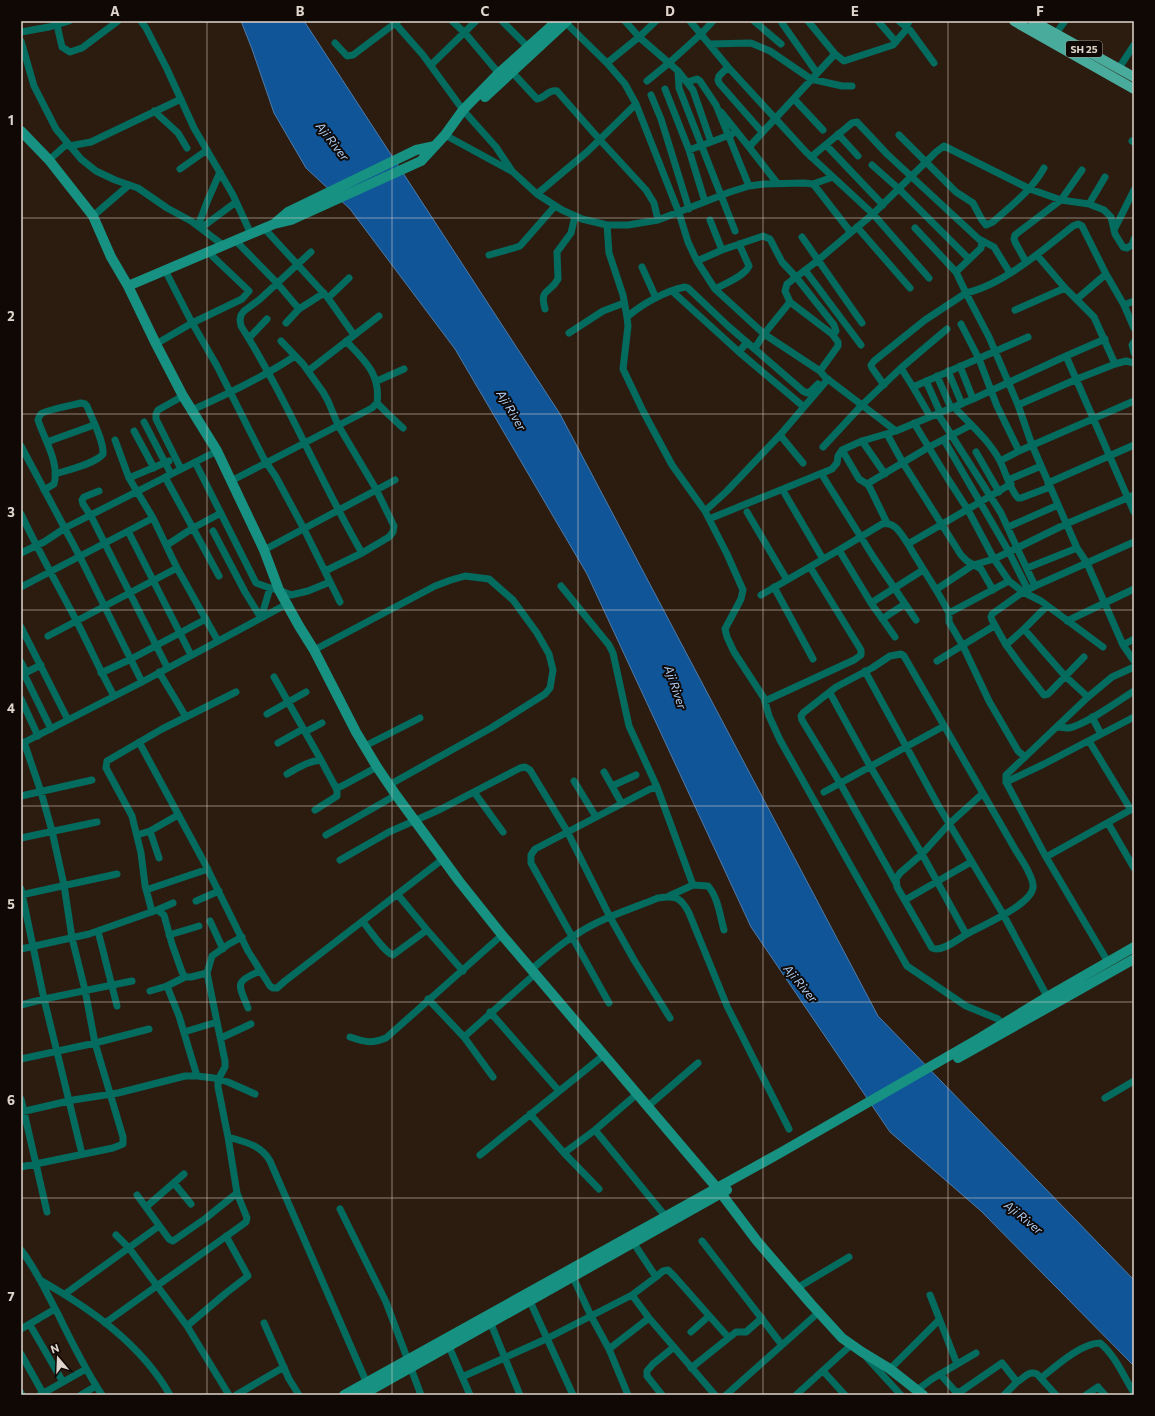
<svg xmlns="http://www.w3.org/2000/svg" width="1155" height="1416" font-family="Commissioner,sans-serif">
  <rect width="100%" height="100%" fill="#2c1c10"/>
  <path fill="#105598" stroke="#4e7ba8" d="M 241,21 L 304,21 L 560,414 L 878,1016 L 1134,1280 L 1134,1366 L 981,1211 L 890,1132 L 751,927 L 587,574 L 455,349 L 350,209 L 306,168 L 274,113 L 252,49 Z"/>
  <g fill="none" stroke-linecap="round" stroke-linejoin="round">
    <path stroke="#046b5f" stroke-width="7" d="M 141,21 L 146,28 L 167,69 L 194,128 L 233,195 L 251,234
      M 393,21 L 423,55 L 463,110 L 496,147 L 512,171
      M 452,21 L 465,33 L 501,76
      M 502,21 L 528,47
      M 564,21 L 607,63 L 625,84 L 636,104 L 679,213 L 688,242 L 697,261 L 715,289 L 764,334 L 820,371 L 825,377 L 896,431
      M 625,21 L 639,37 L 669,63 L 701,34 L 713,21
      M 690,21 L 728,67 L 806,152 L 873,214 L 849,234
      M 754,21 L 781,44
      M 808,21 L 835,54 L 844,61 L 893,45 L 905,31 L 909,21
      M 878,21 L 896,42
      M 899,21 L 910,30 L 934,63
      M 782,23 L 817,73
      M 57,25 L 62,47 L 70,52 L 82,48 L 118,21
      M 21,32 L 49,27 L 69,21
      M 1054,36 L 1065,21
      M 21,41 L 34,86 L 56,129 L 81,159 L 96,171 L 115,180 L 138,188 L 167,208 L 191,221 L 223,245
      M 335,43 L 347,56 L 353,55 L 398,21
      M 709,44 L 751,43 L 770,51 L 811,79 L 842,86 L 852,86
      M 607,63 L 639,37 L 656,21
      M 431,65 L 476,21
      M 728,67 L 719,76 L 718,80 L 719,83 L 762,132
      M 1119,68 L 1134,45
      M 678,71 L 679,88 L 735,231
      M 512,72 L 537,99 C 545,98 549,89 557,91 L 600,140 L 646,190 L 654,203 L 658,220
      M 647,81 L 669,63 L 678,71 L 693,90 L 711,142 L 689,150
      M 687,82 L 697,79 L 700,81 L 716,105 L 749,186
      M 665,89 L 689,150 L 705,202
      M 651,95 L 661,119 L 689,209
      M 794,99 L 823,130
      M 154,111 L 178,133 L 187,148
      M 721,112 L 749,147
      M 838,134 L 858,156
      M 445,135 L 513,172 L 537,194 L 562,210 L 582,219 L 607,225 L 628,225 L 658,220 L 730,192 L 749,186 L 764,184 L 804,183 L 813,184 L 818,190 L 849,230 L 849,234 L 817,261 L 787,284 L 785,291 L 790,302 L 764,334 L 755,348
      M 899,135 L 956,192 L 973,203 L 982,220 L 986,225 L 993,222 C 1013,204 1031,191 1044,168
      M 1132,141 L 1134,142
      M 711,142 L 732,134
      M 826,145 L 883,205
      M 69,146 L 91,142 L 181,99
      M 811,157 L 852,123 L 857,122 L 887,154 L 982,242 L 981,248 L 956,272
      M 49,160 L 67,144
      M 872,165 L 899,189 L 969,259
      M 180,169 L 207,150
      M 777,183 L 749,147 L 835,54
      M 813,184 L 833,177
      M 537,194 L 587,152 L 636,104
      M 1089,204 L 1105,177
      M 93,216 L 129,185
      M 607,225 L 609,253 L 623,295 L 627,317 L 628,326 L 623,369 L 643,411 L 672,465 L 705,511
      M 198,226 L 207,202 L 220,172
      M 857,227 L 910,288
      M 201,228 L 236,202
      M 264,228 L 328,298 L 354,335
      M 915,228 L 956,272 L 966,293 C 1004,284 1043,250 1073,226 L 1078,224 L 1082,226 L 1106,274 L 1124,305 L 1134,301
      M 1114,230 L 1134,190
      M 802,237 L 862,323
      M 979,239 L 994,247 L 1010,273
      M 235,240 L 277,283 L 299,309
      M 722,250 L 763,236 L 770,239 L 782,262 L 796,277 L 834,325 L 836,331 L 833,335
      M 311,252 L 259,300 L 244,311 L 241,315 L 240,320 L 241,326 C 287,399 319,479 362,553
      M 489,255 L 514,248 L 520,246 L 555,206
      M 1037,255 L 1065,288 L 1094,317 L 1115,364
      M 697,261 L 722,250 L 710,220
      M 1026,262 L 1015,242 L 1014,239 L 1015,235 L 1061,200 L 1082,170
      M 642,267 L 656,298
      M 165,270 L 190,319 L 217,366 L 264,459 L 276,477 L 304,529 L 340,602
      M 805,270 L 861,345
      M 929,278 L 873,214 L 936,152 L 944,146 L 1030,189 L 1061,200 L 1089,204 L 1104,210 L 1111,217 L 1115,234 L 1123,247 L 1127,248 L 1132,245 L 1134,239
      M 715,289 C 724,284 745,276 749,266 L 739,244
      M 672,291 L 739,352
      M 328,298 L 349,278
      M 1077,299 L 1106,274
      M 790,302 L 832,334 L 838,342 L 838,346 L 820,371
      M 1124,305 L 1134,328
      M 545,309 C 539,288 550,294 558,279 L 557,252 L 571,233 L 575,216
      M 1015,310 L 1065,288
      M 627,317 C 642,304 665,291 685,287 L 688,288 L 728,326 L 803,391 L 807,393 L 811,391 L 818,384
      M 286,323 L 299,309 L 324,293
      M 961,324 L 979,359 L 997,406 L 1019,451 L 1134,401
      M 569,333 L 603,311 L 624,303
      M 249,338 L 267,319
      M 281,341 L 303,364 L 323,392 L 328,401 L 338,425 L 376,489 L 394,526 L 393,532 L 389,537 L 362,553 L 325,571
      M 747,342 L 739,352 L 804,407
      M 1134,342 L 1132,345 L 1134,353
      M 156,344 L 192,323 L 242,299 L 249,291 L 208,252
      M 1066,356 L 1134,512
      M 960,366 L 973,399
      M 308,371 L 379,316
      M 948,371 L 962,404
      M 937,376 L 951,408
      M 828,379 L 780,435 L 727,491 L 705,511 L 727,554 L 743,590 L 741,599 L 725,629 L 727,637 L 734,652 L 764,698 L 769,716 L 780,740 L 907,966 L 966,1006 L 998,1019 L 1005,1027
      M 377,381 L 404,369
      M 926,381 L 940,412
      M 884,385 L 872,368 L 871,365 L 874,361 L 925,320 L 966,293 L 989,337 L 1018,405 L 1032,445 L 1077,548 L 1087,563 L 1123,645 L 1134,661
      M 913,387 L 901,368 L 947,329
      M 377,403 L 388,414 L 403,428
      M 1018,405 L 1077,379 L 1115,364 L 1126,361 L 1134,363
      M 954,407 C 970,424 989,440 1000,461 C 1006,473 1009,488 1018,498 L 1021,498 L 1050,487
      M 192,410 C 228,394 262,378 295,356
      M 938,414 L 1001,513 L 1017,548 L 1066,524 L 1134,495
      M 930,416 L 913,387 L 1028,337
      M 144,422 L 171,474
      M 914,423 L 948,479 L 968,510 L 994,559 L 1009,581 L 1023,592 L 1041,601 L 1103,647
      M 134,431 L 154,468
      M 887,434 L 903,463 L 961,555 L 967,561 L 981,569 L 993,590
      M 780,435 L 803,463
      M 115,440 L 129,478 L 153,518 L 177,568 L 218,641
      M 944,440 L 1009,552 L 1028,590
      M 862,441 L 885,474
      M 47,442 L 94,425
      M 21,446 L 80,557 L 142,682
      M 823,447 L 862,405 L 901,368
      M 842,450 L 859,479 L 867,484 L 870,488 L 887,523
      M 976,452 L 999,492
      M 1000,461 L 1019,451
      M 195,462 L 256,583 L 270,588 L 279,590 L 291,595 L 308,591 L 330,582
      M 181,469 L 156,419 L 156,414 L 158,410 L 183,396
      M 165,477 L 219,576
      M 129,478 L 169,461
      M 824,478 L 874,558 L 916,620
      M 1008,480 L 1041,466
      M 231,481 L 372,408 L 377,403 C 381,374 364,360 346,341
      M 1048,483 L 1134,445
      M 867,484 L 929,447 L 971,425
      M 44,490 L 54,484 C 60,463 44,439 38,420 C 39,417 39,416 41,414 C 45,410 73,405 81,403 L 85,404 L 87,406 C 92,419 104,441 103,454 C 95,464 68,470 55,474
      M 99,491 L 84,497 L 82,500 L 83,504 L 91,516 L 167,667
      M 785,494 L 823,559
      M 747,512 L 787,580
      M 21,514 C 38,550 57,584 76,620 C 89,645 100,671 114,696
      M 709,519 L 832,469 L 837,463 L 838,456 L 842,450 L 862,441 L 896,431 L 973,399 L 1066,356 L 1105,339
      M 1008,527 L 1058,505
      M 128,531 L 191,655
      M 213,531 L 245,592 L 261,618
      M 167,545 L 193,528 L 221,513
      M 264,550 L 395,480
      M 839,550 L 882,524 C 895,521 901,534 908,544
      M 21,553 L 44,542 L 65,528 L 217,451
      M 1027,568 L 1077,548
      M 1009,581 L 949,613 C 937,589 921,567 908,544 L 1011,484
      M 561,586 L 609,645 L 613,653 L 629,726 L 657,787
      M 1035,586 L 1023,592 L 992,614 L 991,617 L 992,620 L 1006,645 L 1022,667 L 1044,695 L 1048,694 L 1052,690 L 1084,657
      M 21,587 L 153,518
      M 774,587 L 813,659
      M 937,589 L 973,565 L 994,559 L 1017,548 L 1035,586 L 1134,542
      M 761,595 L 839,550 L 871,603
      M 949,613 L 949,622 L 963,646 L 989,701 L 1018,751 L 1025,757
      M 261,618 L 270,588
      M 882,619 L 905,604
      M 1067,621 L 1134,589
      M 21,627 L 68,720
      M 1024,629 L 1047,606
      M 48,636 L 177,568
      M 895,637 L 871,603 L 923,570
      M 1006,645 L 1024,629 L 1065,676 L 1088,697
      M 1123,645 L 1134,639
      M 314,650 L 435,586 L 451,580 L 465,576 L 489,579 L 513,600 L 537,633 L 549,654 L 553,670 L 550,688 L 545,694 L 491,728 L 389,785
      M 937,661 L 994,626
      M 21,662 L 26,672
      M 865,671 L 938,805 L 1003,914 L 1049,1000
      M 159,672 L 186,717
      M 101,673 L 131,659 L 206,619
      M 24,674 L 51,729
      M 21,675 L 41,665
      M 274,677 L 321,760
      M 830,693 L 870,766 L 922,854 L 966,934
      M 21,699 L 38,736
      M 765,701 L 854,660 L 861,655 L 861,650 L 810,567
      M 267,714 L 306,692
      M 1092,717 L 1101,734
      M 1057,727 C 1061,727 1065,728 1069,728 C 1087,724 1118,701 1134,691
      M 305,732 L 322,723
      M 1089,741 L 1131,810
      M 139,742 L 204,862 L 248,951 L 270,986 L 273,988 L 277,988 L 285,981 L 443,859
      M 278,743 L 303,729
      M 21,744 L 142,682 L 287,604
      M 365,746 L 420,718
      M 604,772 L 622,804
      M 287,774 C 298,768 308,761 321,760 L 336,788 L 342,786 L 377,767
      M 574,781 L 596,817
      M 1006,782 L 1044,764 L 1134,717
      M 612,786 L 636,775
      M 474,792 L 503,832
      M 824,792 L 944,726
      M 21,796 L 92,780
      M 315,810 L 337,796 L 337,791 L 336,788
      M 1108,823 L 1134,868
      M 150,831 L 159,858
      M 137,835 L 150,831 L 178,815
      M 326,835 L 396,795
      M 21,838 L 97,822
      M 1046,857 L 1134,808
      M 340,860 L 389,832 L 441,809 L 520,768 L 525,767 L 530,770 L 567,831 L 610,917 L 634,960 L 670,1018
      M 896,883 L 840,783 L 802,720 L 801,716 L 803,713 L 836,687 L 872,668 L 890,656 L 901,654 L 904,656 L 1015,849 C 1021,859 1032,874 1033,885 C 1036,903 981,926 967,934 C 958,939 941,953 932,948 L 897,887 L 896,879 L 900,873 L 922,854 L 949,824 L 982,794
      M 21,889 L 44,999 L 82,1154
      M 146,890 L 208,869
      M 21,895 L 117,874
      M 398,895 L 427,930 L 463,971
      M 669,896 L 693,885 L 708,886 C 718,897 720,916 724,930
      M 905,900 L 971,862
      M 196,901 L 219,891
      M 157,910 L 173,903
      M 152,912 L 145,885 L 141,853 L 132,816 L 106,768 L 107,761 L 162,729 L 236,692
      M 210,921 L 223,949
      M 363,922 C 370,930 384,952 393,955 L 427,930
      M 98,931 L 117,1006
      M 169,935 L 199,926
      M 21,949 L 89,934 L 157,910 L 164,915 L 172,944 L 182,972 L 185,977 L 191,977 L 207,973
      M 1108,962 L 1046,857 L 1006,782 L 1006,775 L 1088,697 L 1112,677 L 1134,667
      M 531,970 C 546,957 560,944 577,934 C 601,918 631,909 658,898 C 675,895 681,897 689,913 L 727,1006 L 789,1129
      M 185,977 L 167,986 L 179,1016 L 197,1076
      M 150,991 L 167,986
      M 428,999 L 464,1037 L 493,1077
      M 609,1003 L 531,863 L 531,855 L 535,849 L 650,789 L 657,787 L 693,885
      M 21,1005 L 44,999 L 132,981
      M 248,1008 C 239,985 233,982 260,971
      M 490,1012 L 559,1091
      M 184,1032 L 217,1022
      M 350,1037 C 365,1042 371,1044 386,1038 L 502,935
      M 464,1037 L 535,974
      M 221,1038 L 251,1024
      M 21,1059 L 95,1043 L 149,1029
      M 1105,1098 L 1134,1081
      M 21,1099 L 47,1212
      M 647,1107 L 698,1063
      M 21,1112 L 73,1100 L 118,1093 L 185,1076 L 197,1076 L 214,1078 L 228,1082 L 255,1094
      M 530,1114 L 564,1153 L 599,1189
      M 595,1130 L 666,1217
      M 228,1137 C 245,1142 261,1145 270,1161 L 372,1395
      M 564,1153 L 595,1130 L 637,1094
      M 480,1155 L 604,1055
      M 21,1167 L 113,1148 L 123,1144 L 123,1137 L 95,1043 L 85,990 L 72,938 L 64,885 L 52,831 L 41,792 L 24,742
      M 174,1183 L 191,1204
      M 137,1195 L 169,1239 L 173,1241 L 206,1218 L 237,1193
      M 146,1207 L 184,1174
      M 340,1209 L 386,1302 L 421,1395
      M 116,1235 L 129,1248 L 187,1326 L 229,1395
      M 631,1239 L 656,1277 L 632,1295 L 649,1318 L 715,1395
      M 702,1241 L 782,1345
      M 21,1250 C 36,1269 46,1292 58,1314 C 71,1341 85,1369 102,1395
      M 571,1273 L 591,1316 L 609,1349 L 628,1395
      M 656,1277 L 663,1271 L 668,1270 L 675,1277 L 728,1337
      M 40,1280 C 91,1309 141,1344 170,1395
      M 797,1288 L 849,1257
      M 65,1294 L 159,1226
      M 930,1295 L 957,1364
      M 528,1297 L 573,1395
      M 489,1319 L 520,1395
      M 105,1323 L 242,1225 L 246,1222 L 247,1218 L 237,1193 L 228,1137 L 218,1087 L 218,1080 L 225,1067 L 225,1061 L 207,973 L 212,956 L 229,944 L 242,937
      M 264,1323 L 289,1379 L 299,1395
      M 30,1325 L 63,1382
      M 187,1326 L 226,1293 L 248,1276 L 226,1236
      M 21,1329 L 55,1309
      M 691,1332 L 709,1316
      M 447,1342 L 470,1395
      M 609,1349 L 649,1318
      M 21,1354 L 44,1395
      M 867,1358 L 901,1395
      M 691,1368 L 736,1332 L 746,1332 L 762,1318
      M 890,1369 L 939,1320
      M 823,1371 L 845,1395
      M 940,1374 L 955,1391 L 960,1392 L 1002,1363 L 1017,1382 C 1024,1379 1027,1370 1037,1374 L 1056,1395
      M 462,1377 L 546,1339 L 632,1295
      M 1041,1378 C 1055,1367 1081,1343 1100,1343 C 1115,1355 1124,1377 1134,1393
      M 917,1390 L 932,1379 L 976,1353
      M 21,1393 L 22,1395
      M 40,1395 L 86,1369
      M 81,1395 L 96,1386
      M 236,1395 L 284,1367
      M 662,1395 L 647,1376 L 647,1371 L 653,1364 L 674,1347
      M 726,1395 L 819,1312
      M 796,1395 L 851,1345
      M 1004,1395 L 1017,1382
      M 1086,1395 L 1098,1387 L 1105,1395"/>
    <path stroke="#179181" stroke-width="10" d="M 485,97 L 567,21
      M 21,131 L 49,160 L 93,216 L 111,257 L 128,286 L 156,344 L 183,396 L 217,451 L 264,550 L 279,590 L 299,626 L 314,650 L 356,732 L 377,767 L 396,795 L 459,881 L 502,935 L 717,1188 L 757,1241 L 811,1304 L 842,1338 L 862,1352 L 890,1369 L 923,1395
      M 275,223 L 288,212 L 416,150 L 435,146
      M 128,286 L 274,224 L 291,220 L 421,161 L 445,135 L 463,110 L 499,73 L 557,21
      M 958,1058 L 1134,959
      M 344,1395 L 780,1153 L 980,1038 L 1047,997 L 1134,947
      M 362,1395 L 727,1190"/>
    <path stroke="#48ab9b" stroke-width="10" d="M 1014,21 L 1134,89
      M 1033,21 L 1134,77"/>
  </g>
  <path fill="none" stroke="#e0d5cd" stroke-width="1" stroke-opacity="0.55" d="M 207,21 L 207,1395M 392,21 L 392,1395M 578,21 L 578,1395M 763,21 L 763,1395M 948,21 L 948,1395M 21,218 L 1134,218M 21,414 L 1134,414M 21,610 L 1134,610M 21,806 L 1134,806M 21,1002 L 1134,1002M 21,1198 L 1134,1198"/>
  <g text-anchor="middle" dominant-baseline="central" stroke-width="4" stroke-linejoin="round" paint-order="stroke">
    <rect fill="#0f0804" stroke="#a19891" stroke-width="1" x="1066" y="41" width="36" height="16" rx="3"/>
    <g font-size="10" font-weight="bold" fill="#e0d5cd">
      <text x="1084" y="49">SH 25</text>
    </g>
    <g font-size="12" font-style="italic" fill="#adcdf2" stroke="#0f0804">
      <text transform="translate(333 141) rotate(52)">Aji River</text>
      <text transform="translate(512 410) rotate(59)">Aji River</text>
      <text transform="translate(676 687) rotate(71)">Aji River</text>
      <text transform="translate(801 983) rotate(50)">Aji River</text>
      <text transform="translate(1024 1217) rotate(39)">Aji River</text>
    </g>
  </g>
  <rect width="1155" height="1416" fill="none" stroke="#0f0804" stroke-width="44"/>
  <g transform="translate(58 1358) rotate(341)" stroke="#0f0804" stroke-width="3" paint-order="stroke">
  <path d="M0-3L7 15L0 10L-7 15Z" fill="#e0d5cd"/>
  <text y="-6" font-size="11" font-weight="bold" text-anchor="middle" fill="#e0d5cd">N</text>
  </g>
  <rect x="22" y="22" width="1111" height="1372" fill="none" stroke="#e0d5cd" stroke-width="1.5"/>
  <g font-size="13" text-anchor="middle" font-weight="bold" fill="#e0d5cd">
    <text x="115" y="16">A</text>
    <text x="300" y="16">B</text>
    <text x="485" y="16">C</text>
    <text x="670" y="16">D</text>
    <text x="855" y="16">E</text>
    <text x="1040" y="16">F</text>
    <text x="11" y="125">1</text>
    <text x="11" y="321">2</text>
    <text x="11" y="517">3</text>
    <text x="11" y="713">4</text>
    <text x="11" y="909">5</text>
    <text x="11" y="1105">6</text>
    <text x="11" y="1301">7</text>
  </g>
</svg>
